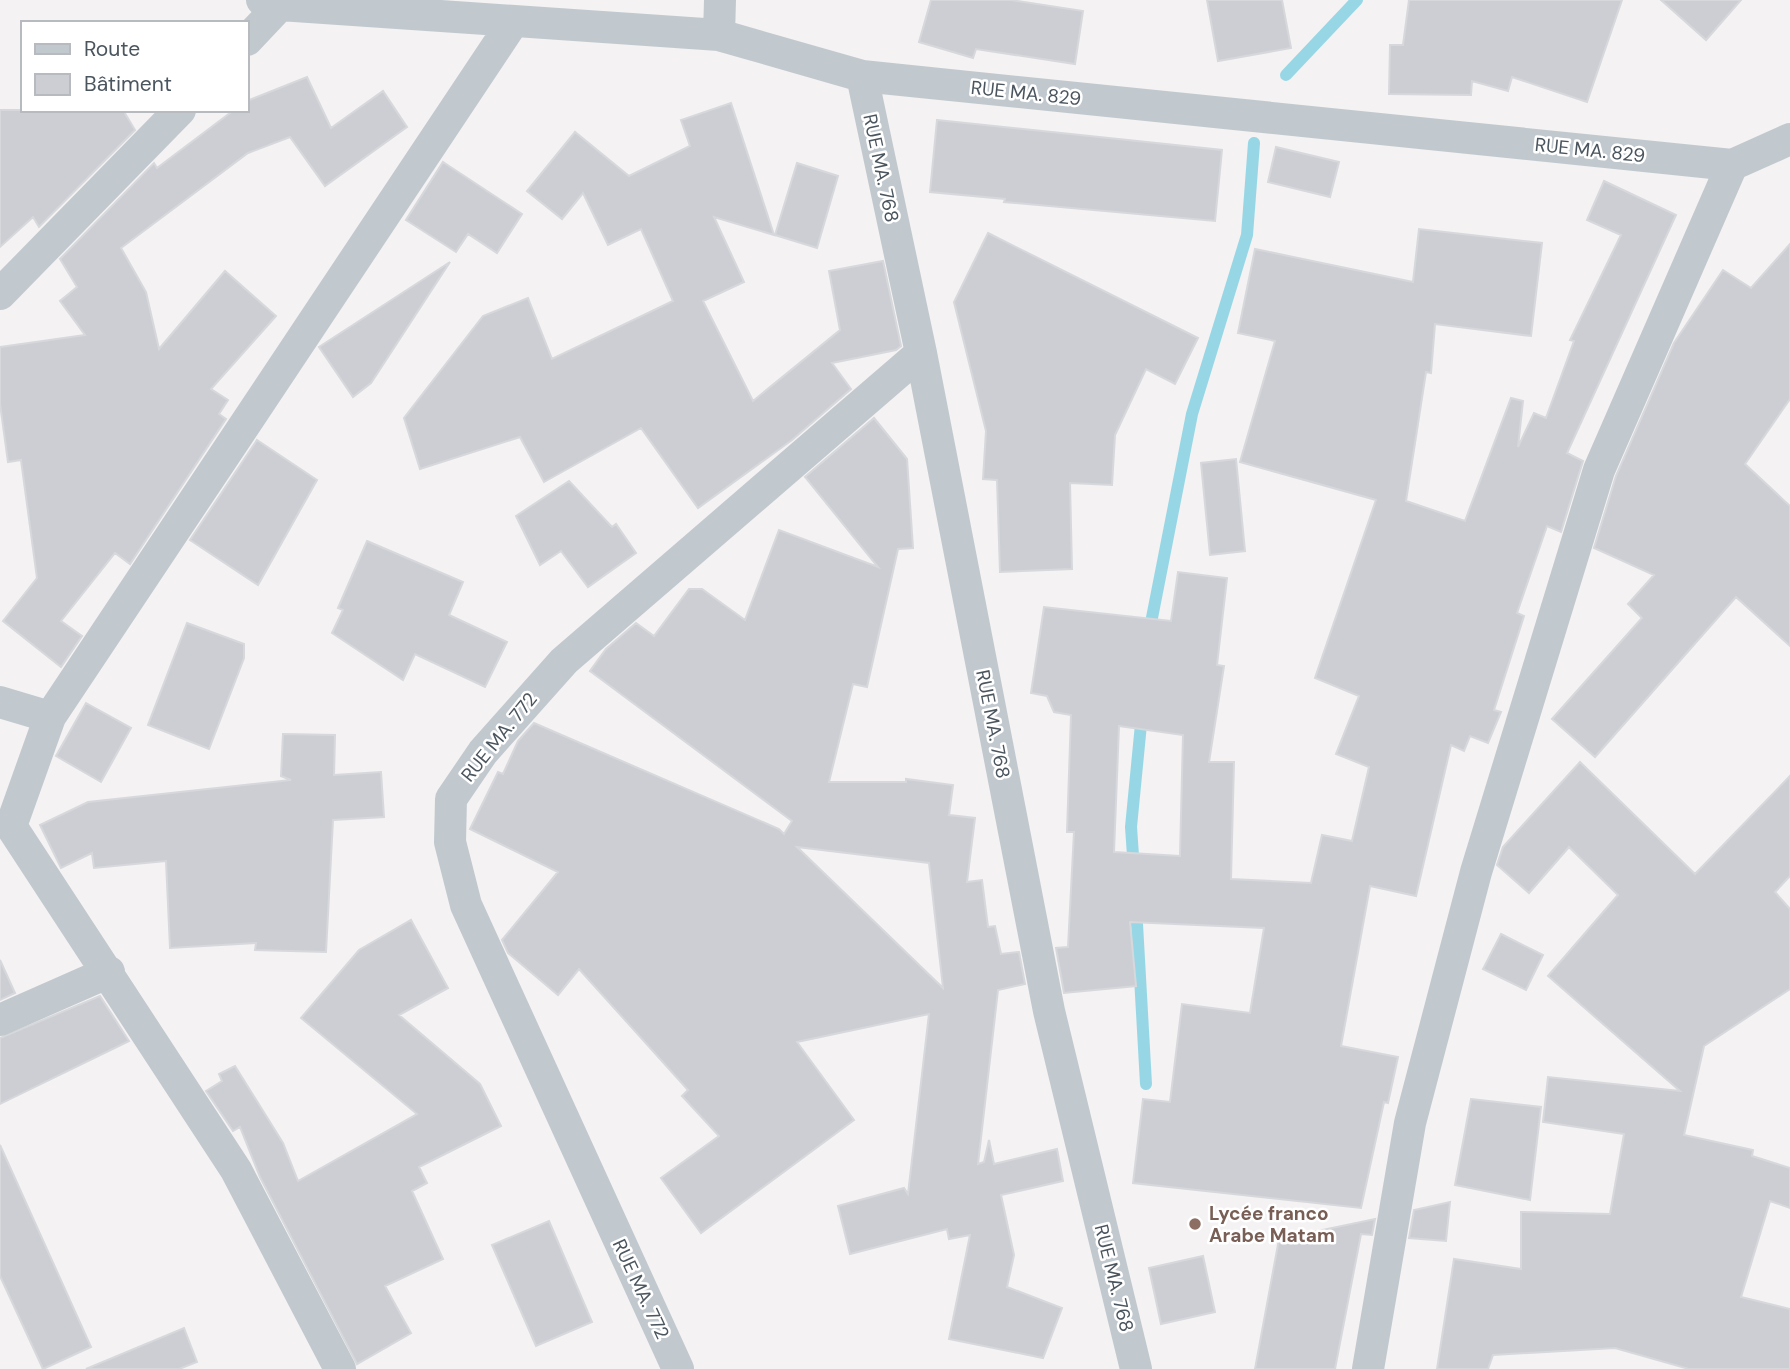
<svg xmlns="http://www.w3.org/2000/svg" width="1790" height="1369" font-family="'DM Sans',sans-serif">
  <rect width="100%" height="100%" fill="#f4f2f2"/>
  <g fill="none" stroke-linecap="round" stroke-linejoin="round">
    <path stroke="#97d7e5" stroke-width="12" d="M 1286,75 L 1357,0
      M 1149,633 L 1192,414 L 1247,235 L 1254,143
      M 1134,870 L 1131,827 L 1142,714
      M 1136,906 L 1146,1084"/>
  </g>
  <path fill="#ccced3" stroke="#d6d8dc" stroke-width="2" fill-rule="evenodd" d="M 931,0 L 1011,0 L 1083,11 L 1075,64 L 976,49 L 973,58 L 919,42 Z
    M 1207,0 L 1282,0 L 1291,48 L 1218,61 Z
    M 1409,0 L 1622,0 L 1587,102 L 1512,77 L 1508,91 L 1472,81 L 1471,95 L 1389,94 L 1390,45 L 1403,45 Z
    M 1661,0 L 1741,0 L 1706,40 Z
    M 307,77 L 331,128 L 383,91 L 407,127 L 325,186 L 290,137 L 248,153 L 121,248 L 146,292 L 159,349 L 225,271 L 276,316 L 211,389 L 228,400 L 219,414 L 226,419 L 130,564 L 115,553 L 61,621 L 82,636 L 61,667 L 3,621 L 37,578 L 21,460 L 8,462 L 0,404 L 0,347 L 85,335 L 60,301 L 77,287 L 60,259 L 154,163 L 157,168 L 234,110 L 247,110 L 247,101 Z
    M 731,103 L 774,235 L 714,217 L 744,282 L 703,301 L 753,401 L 840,330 L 829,271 L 883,261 L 901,346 L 896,350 L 832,363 L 851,389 L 792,440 L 698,508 L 641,428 L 544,482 L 520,437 L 420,469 L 404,418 L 483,316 L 528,298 L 552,359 L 673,301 L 641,229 L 608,245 L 583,193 L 562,219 L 527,191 L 575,132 L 629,176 L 690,146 L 681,120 Z
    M 0,110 L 123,110 L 135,130 L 39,227 L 33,217 L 0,247 Z
    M 937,120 L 1222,150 L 1215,221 L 1004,202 L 1005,199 L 930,192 Z
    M 1276,147 L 1339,162 L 1330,197 L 1268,182 Z
    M 443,162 L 522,214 L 497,253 L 468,234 L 456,252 L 406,220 Z
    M 797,163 L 838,176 L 817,248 L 775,235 Z
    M 1604,181 L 1676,215 L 1567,453 L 1583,461 L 1561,532 L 1547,526 L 1517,613 L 1524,616 L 1494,710 L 1501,712 L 1488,743 L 1470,736 L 1464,751 L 1451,745 L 1416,896 L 1370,886 L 1341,1046 L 1398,1057 L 1388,1103 L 1384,1102 L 1361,1208 L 1133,1183 L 1143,1099 L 1170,1102 L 1182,1004 L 1250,1013 L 1264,928 L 1130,922 L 1136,986 L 1064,993 L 1056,948 L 1068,947 L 1074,832 L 1067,832 L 1071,715 L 1054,712 L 1047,696 L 1031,693 L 1044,607 L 1171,621 L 1178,572 L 1227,578 L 1217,665 L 1224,666 L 1209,762 L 1234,762 L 1231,879 L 1311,883 L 1322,835 L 1352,841 L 1369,767 L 1336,754 L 1359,696 L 1315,678 L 1376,500 L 1240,462 L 1275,341 L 1238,333 L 1255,249 L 1413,282 L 1419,229 L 1542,243 L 1531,336 L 1435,324 L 1431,373 L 1426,372 L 1406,501 L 1465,521 L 1511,398 L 1523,401 L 1518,447 L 1534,413 L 1546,418 L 1574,341 L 1570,340 L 1621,235 L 1587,220 ZM 1119,726 L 1183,735 L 1180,856 L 1114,852 Z
    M 988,233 L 1198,338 L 1175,384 L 1146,369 L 1115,435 L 1112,485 L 1070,483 L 1072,569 L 1000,572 L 997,480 L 983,479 L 986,431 L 954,302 Z
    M 1790,244 L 1790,399 L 1745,464 L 1790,506 L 1790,646 L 1736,597 L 1595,757 L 1552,719 L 1642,618 L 1628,604 L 1654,575 L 1594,548 L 1616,476 L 1674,343 L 1723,270 L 1751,288 Z
    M 450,262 L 371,383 L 353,397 L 319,347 Z
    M 874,418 L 907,459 L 913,548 L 898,549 L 867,687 L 853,684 L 829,782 L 906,782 L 906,779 L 953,785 L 949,815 L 975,818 L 967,882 L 982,880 L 988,927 L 995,926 L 1001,954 L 1019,952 L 1025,984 L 998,990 L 978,1164 L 984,1162 L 989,1140 L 994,1164 L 1057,1149 L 1063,1181 L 1001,1195 L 1014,1255 L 1007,1287 L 1062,1308 L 1043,1358 L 949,1339 L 970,1235 L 949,1239 L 947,1229 L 850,1254 L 838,1206 L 904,1188 L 908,1194 L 929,1014 L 797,1042 L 854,1120 L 701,1233 L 661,1178 L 719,1136 L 682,1096 L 688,1090 L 579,969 L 558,995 L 508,953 L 502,940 L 558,872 L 470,829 L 498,772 L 503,774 L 518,741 L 534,723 L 779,829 L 784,834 L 792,821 L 590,671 L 606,649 L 636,623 L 654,636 L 689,589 L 702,589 L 745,620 L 779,530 L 878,567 L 805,477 ZM 797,847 L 929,863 L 943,988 Z
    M 257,440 L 317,480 L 258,585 L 190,540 Z
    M 1236,459 L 1245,551 L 1210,555 L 1201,463 Z
    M 569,481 L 612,527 L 616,524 L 636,553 L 588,587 L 561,551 L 540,565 L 516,516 Z
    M 367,541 L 463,582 L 449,615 L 507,642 L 485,687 L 415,654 L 403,680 L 332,633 L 343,610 L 338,608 Z
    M 187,623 L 244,644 L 244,658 L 209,749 L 148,725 Z
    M 86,703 L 131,728 L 101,782 L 56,756 Z
    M 283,734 L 335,735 L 334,775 L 381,772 L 384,817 L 333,820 L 326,952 L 255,950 L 256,943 L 170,948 L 166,861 L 94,868 L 92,853 L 61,868 L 40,825 L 88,802 L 291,780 L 281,776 Z
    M 1580,762 L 1695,874 L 1790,776 L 1790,876 L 1775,892 L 1790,909 L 1790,989 L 1704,1046 L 1684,1135 L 1753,1150 L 1752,1156 L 1790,1168 L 1790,1208 L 1770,1201 L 1741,1297 L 1790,1309 L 1790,1369 L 1689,1369 L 1615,1348 L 1493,1355 L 1488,1369 L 1437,1369 L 1454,1259 L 1521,1269 L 1521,1212 L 1610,1214 L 1624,1134 L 1543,1122 L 1548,1077 L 1680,1091 L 1548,976 L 1618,895 L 1569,847 L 1529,893 L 1497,865 L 1503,847 Z
    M 411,920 L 448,988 L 399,1015 L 480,1084 L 501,1126 L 419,1167 L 427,1183 L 412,1191 L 443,1259 L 385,1286 L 411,1333 L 357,1364 L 260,1177 L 240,1127 L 233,1131 L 206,1091 L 222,1081 L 219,1074 L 235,1066 L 283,1143 L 298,1181 L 417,1114 L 301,1018 L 359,950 Z
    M 1501,934 L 1543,955 L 1526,990 L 1483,969 Z
    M 0,960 L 15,993 L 0,1000 Z
    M 100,996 L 129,1041 L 0,1104 L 0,1038 Z
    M 1471,1099 L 1541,1107 L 1530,1200 L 1455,1185 Z
    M 0,1145 L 91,1347 L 43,1369 L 0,1276 Z
    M 1450,1202 L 1446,1241 L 1409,1238 L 1414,1210 Z
    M 1375,1219 L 1372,1235 L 1361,1234 L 1335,1369 L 1255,1369 L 1279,1239 Z
    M 549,1221 L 592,1322 L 536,1346 L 492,1245 Z
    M 1203,1256 L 1215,1312 L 1161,1324 L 1149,1268 Z
    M 184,1328 L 197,1362 L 179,1369 L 86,1369 Z"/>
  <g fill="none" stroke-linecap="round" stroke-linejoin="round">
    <path stroke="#c1c9cf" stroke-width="32" d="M 262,0 L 280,5 L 719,35 L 862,76 L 1732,165 L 1790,139
      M 719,35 L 720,0
      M 247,40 L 280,5
      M 862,76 L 921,353 L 1049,1011 L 1136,1369
      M 0,294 L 180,110
      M 0,702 L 50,717
      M 0,1020 L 109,972
      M 340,1369 L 236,1170 L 11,826 L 50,717 L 513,22
      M 678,1369 L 466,905 L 450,842 L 451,799 L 483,752 L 564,661 L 921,353
      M 1368,1369 L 1410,1123 L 1476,872 L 1599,470 L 1732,165"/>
  </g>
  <circle fill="#8d6e63" stroke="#fff" stroke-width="2.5" cx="1195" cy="1224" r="7"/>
  <g text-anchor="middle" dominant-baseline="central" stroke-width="5" stroke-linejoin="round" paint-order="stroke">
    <g font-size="19" fill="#4b555e" stroke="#fff">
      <text transform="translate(1026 93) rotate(6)">RUE MA. 829</text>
      <text transform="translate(1590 150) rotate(6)">RUE MA. 829</text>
      <text transform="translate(881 168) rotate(78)">RUE MA. 768</text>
      <text transform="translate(993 724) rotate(79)">RUE MA. 768</text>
      <text transform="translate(499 737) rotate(-51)">RUE MA. 772</text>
      <text transform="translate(1114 1278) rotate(76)">RUE MA. 768</text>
      <text transform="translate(641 1289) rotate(65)">RUE MA. 772</text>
    </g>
    <g font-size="19" font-weight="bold" fill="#785e54" stroke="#fff" text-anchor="start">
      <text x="1209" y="1213">Lycée franco<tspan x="1209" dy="22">Arabe Matam</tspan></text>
    </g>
  </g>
  <rect x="21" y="21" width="228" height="91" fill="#ffffff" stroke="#b7bbbf" stroke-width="2"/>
  <rect x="35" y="44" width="35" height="10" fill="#c1c9cf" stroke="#b7bbbf" stroke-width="2"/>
  <text x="84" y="56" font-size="21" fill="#4b555e">Route</text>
  <rect x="35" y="74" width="35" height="21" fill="#ccced3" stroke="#b7bbbf" stroke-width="2"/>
  <text x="84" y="91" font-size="21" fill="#4b555e">Bâtiment</text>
</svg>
